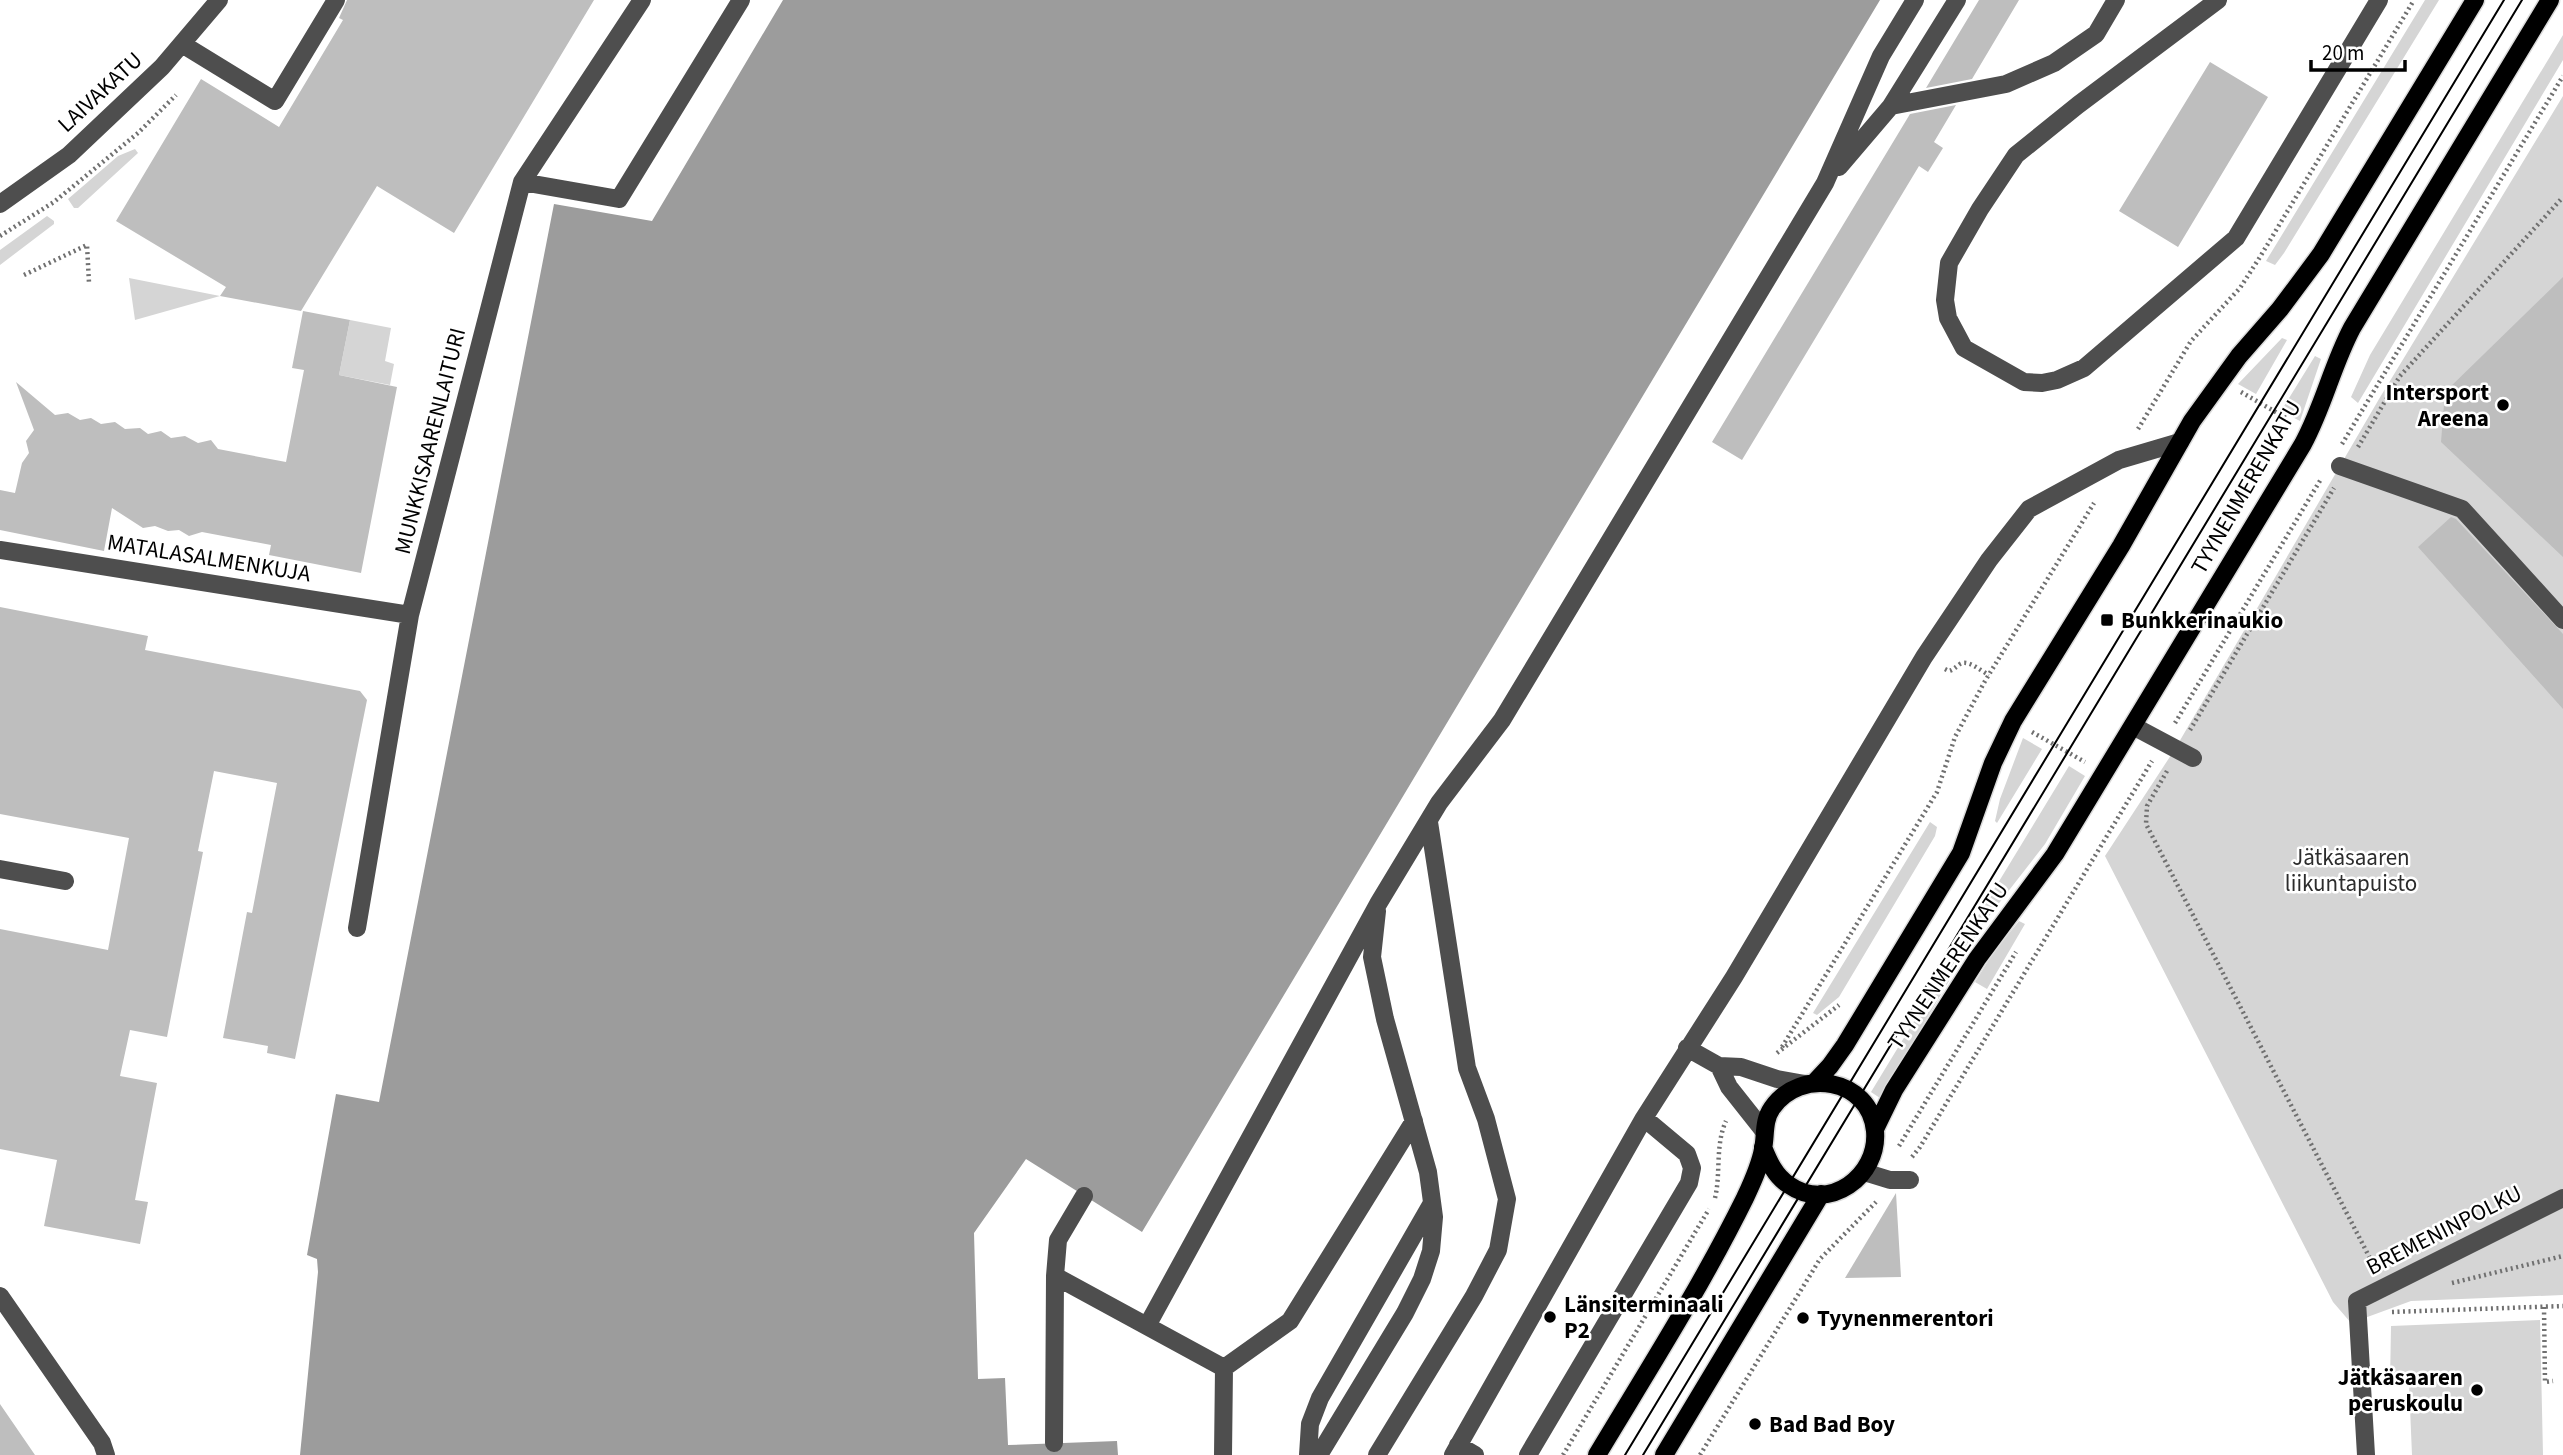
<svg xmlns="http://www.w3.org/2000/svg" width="2563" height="1455" font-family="'Source Sans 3',sans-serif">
  <rect width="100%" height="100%" fill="#fff"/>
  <path fill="#d5d5d5" d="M 2425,0 L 2439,0 L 2284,253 L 2275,265 L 2266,261 Z
    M 2563,35 L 2563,60 L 2358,403 L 2351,397 L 2370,355 Z
    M 2563,96 L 2563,1295 L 2411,1301 L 2351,1323 L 2333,1302 L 2105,856 L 2175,749 L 2379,399 Z
    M 135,149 L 138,153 L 78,208 L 74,208 L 68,199 L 118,156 Z
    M 47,216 L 54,221 L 54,224 L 0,265 L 0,250 Z
    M 129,278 L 220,296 L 135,320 Z
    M 350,320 L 391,328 L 385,361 L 394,364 L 390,385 L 339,375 Z
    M 2282,338 L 2287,340 L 2256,394 L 2238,384 Z
    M 2315,356 L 2321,359 L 2300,421 L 2281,411 Z
    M 2023,738 L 2042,749 L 1997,823 L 1995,821 L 2000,799 Z
    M 2069,766 L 2085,776 L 2045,844 L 1982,925 L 1880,1098 L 1871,1092 Z
    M 1930,822 L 1937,827 L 1935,836 L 1839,997 L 1817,1015 L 1813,1013 Z
    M 2019,921 L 2025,924 L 1987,989 L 1975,982 L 1993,953 Z
    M 2540,1320 L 2543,1455 L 2412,1455 L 2409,1384 L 2390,1383 L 2391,1326 Z"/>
  <path fill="#9c9c9c" d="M 783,0 L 1880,0 L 1142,1232 L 1026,1159 L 974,1233 L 978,1379 L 1005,1378 L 1008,1445 L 1117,1441 L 1118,1455 L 300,1455 L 318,1272 L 317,1259 L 307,1255 L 336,1094 L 379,1102 L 554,204 L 652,221 Z"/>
  <path fill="#bebebe" d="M 347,0 L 594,0 L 454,233 L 377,186 L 301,311 L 220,296 L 226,287 L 116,221 L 201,79 L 279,127 L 343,20 L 339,18 Z
    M 1979,0 L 2019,0 L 1972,79 L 1926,88 Z
    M 2210,62 L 2268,97 L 2178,247 L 2119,211 Z
    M 1956,105 L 1934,142 L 1943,148 L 1928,172 L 1919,166 L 1742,460 L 1712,442 L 1910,114 Z
    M 2563,277 L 2563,557 L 2441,442 L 2445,392 Z
    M 303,311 L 350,320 L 339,375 L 397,387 L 361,573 L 269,555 L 271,545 L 202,532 L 189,536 L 179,530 L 168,531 L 155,526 L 143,528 L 112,508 L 104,551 L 0,530 L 0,490 L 15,493 L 22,463 L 29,453 L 26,441 L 34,430 L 16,382 L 55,415 L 68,413 L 80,420 L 91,418 L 101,424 L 115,422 L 125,429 L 140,428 L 148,434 L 161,431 L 171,438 L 185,436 L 198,443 L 211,440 L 218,449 L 286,462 L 304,370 L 292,368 Z
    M 2451,517 L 2456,519 L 2563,634 L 2563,709 L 2418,547 Z
    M 0,607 L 148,636 L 145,650 L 360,691 L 367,700 L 295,1059 L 267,1053 L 268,1046 L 223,1038 L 247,912 L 252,913 L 277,783 L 214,771 L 198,851 L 203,852 L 167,1037 L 130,1030 L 120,1076 L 157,1083 L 135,1200 L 148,1202 L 140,1244 L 44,1226 L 57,1160 L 0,1149 L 0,929 L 108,950 L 129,838 L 0,814 Z
    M 1896,1193 L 1901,1277 L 1845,1278 Z
    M 0,1404 L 35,1455 L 0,1455 Z"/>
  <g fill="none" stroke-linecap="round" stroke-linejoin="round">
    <g stroke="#dbdbdb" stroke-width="21">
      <path id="major" d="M 1815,1082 L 1830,1066 L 1845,1045 L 1961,853 L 1993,763 L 2013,721 L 2121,546 L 2192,421 L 2239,356 L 2280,309 L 2321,254 L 2475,0
        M 1875,1129 L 1894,1090 L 1977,959 L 2055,854 L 2303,444 C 2324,405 2332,366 2352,328 L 2550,0
        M 1597,1455 C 1648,1370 1701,1287 1745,1198 C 1752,1183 1760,1166 1763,1149 C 1766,1135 1763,1121 1772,1108 C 1800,1067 1870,1078 1875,1131 C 1879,1176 1829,1213 1789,1185 C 1775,1176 1769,1162 1763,1147
        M 1664,1455 L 1821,1194"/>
    </g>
    <path stroke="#707070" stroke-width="4.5" stroke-dasharray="2 3.5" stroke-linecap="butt" d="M 0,236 L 54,202 L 138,133 L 176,95
      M 24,275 L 87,245 L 89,283
      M 2241,392 L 2288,419
      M 2138,429 L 2191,341 L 2240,288 L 2260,257 L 2414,0
      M 2342,444 L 2563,76
      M 2358,447 L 2400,376 L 2563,197
      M 1945,669 L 1949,671 C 1953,670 1956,667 1960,664 C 1968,659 1981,671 1989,675
      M 2175,723 L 2321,479
      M 2190,730 L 2334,488
      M 2032,732 L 2085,762
      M 2167,771 L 2147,806 L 2146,824 L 2374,1266
      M 1782,1047 L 1937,792 L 1955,737 L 1985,681 L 2094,503
      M 1777,1053 L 1839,1005
      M 1899,1146 L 2016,952
      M 1912,1157 L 1920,1147 L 2152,761
      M 1715,1198 C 1721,1173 1715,1145 1726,1121
      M 2452,1283 L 2563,1256
      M 2544,1307 L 2545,1382 L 2553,1381
      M 2392,1312 L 2563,1306
      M 1563,1455 L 1709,1209
      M 1700,1455 L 1820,1259 L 1876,1202"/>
    <path stroke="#4e4e4e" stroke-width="18" d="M 2218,0 L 2078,105 L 2016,155 L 1980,209 L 1949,263 L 1945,300 L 1948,318 L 1964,348 L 2024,382 L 2042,383 L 2057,380 L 2084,368 L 2236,238 L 2379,0
      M 182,44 L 275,101 L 336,0
      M 1891,106 L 2006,84 L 2054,63 L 2096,34 L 2116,0
      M 1839,167 L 1891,106 L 1957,0
      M 522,182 L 619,199 L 741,0
      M 0,204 L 69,155 L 162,67 L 219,0
      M 2340,466 L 2462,509 L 2563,620
      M 0,550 L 410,615
      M 2133,726 L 2193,758
      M 0,869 L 65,881
      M 357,928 L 410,615 L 522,182 L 642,0
      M 1687,1048 L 1719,1066 L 1741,1067 L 1777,1079 L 1805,1084
      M 1719,1066 L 1729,1087 L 1763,1130
      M 1864,1172 L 1890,1180 L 1910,1180
      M 1084,1196 L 1058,1240 L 1055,1276 L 1224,1368
      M 0,1296 L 102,1443 L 106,1455
      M 1147,1326 L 1378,904 L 1439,803 L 1502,720 L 1825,183 L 1881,56 L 1915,0
      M 1224,1368 L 1290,1321 L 1414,1121
      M 1054,1443 L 1055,1276
      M 1458,1445 L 1475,1455
      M 1223,1455 L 1224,1368
      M 1308,1455 L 1310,1424 L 1320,1398 L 1432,1203
      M 1319,1455 L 1405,1313 L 1422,1279 L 1431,1251 L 1434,1217 L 1428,1172 L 1385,1019 L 1372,957 L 1377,911
      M 1377,1455 L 1474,1296 L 1498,1250 L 1507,1199 L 1486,1119 L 1467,1068 L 1429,822
      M 1453,1455 L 1644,1118 L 1734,977 L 1924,657 L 1989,560 L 2029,509 L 2119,460 L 2180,442
      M 1528,1455 L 1689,1183 L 1692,1168 L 1687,1154 L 1644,1118
      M 2366,1455 L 2357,1301 L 2563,1198"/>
    <use href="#major" stroke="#000" stroke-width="18"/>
    <path stroke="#000" stroke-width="2" d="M 1625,1455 L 2504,0
      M 1643,1455 L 2522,0"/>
  </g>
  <g fill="#000" stroke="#fff" stroke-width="2.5">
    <circle cx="2503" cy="405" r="7"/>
    <rect x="2100" y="613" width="14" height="14" rx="3.5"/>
    <circle cx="1550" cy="1317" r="7"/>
    <circle cx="1803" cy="1318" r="7"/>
    <circle cx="2477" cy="1390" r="7"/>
    <circle cx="1755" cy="1424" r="7"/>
  </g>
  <g text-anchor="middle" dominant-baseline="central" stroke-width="5" stroke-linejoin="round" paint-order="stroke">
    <g font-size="23" fill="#000" stroke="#fff">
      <text transform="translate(100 92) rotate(-43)">LAIVAKATU</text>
      <text transform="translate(430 441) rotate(-76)">MUNKKISAARENLAITURI</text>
      <text transform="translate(2246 487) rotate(-60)">TYYNENMERENKATU</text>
      <text transform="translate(209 558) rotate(9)">MATALASALMENKUJA</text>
      <text transform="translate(1948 966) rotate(-56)">TYYNENMERENKATU</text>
      <text transform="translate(2444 1230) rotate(-27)">BREMENINPOLKU</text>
    </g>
    <g font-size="23" font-weight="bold" fill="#000" stroke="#fff" text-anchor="start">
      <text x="2489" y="392" text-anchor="end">Intersport<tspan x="2489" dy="26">Areena</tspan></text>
      <text x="2121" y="620">Bunkkerinaukio</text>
      <text x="1564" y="1304">Länsiterminaali<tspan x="1564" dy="26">P2</tspan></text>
      <text x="1817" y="1318">Tyynenmerentori</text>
      <text x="2463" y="1377" text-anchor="end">Jätkäsaaren<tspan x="2463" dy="26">peruskoulu</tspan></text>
      <text x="1769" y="1424">Bad Bad Boy</text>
    </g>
    <g font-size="23" fill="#2c2c2c" stroke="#fff">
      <text x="2351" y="857">Jätkäsaaren<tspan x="2351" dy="26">liikuntapuisto</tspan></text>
    </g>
  </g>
  <path d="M2311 60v10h94v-10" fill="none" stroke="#000000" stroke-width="3.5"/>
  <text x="2322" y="60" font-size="21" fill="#000000" stroke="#ffffff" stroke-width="5" paint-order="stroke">20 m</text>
</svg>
